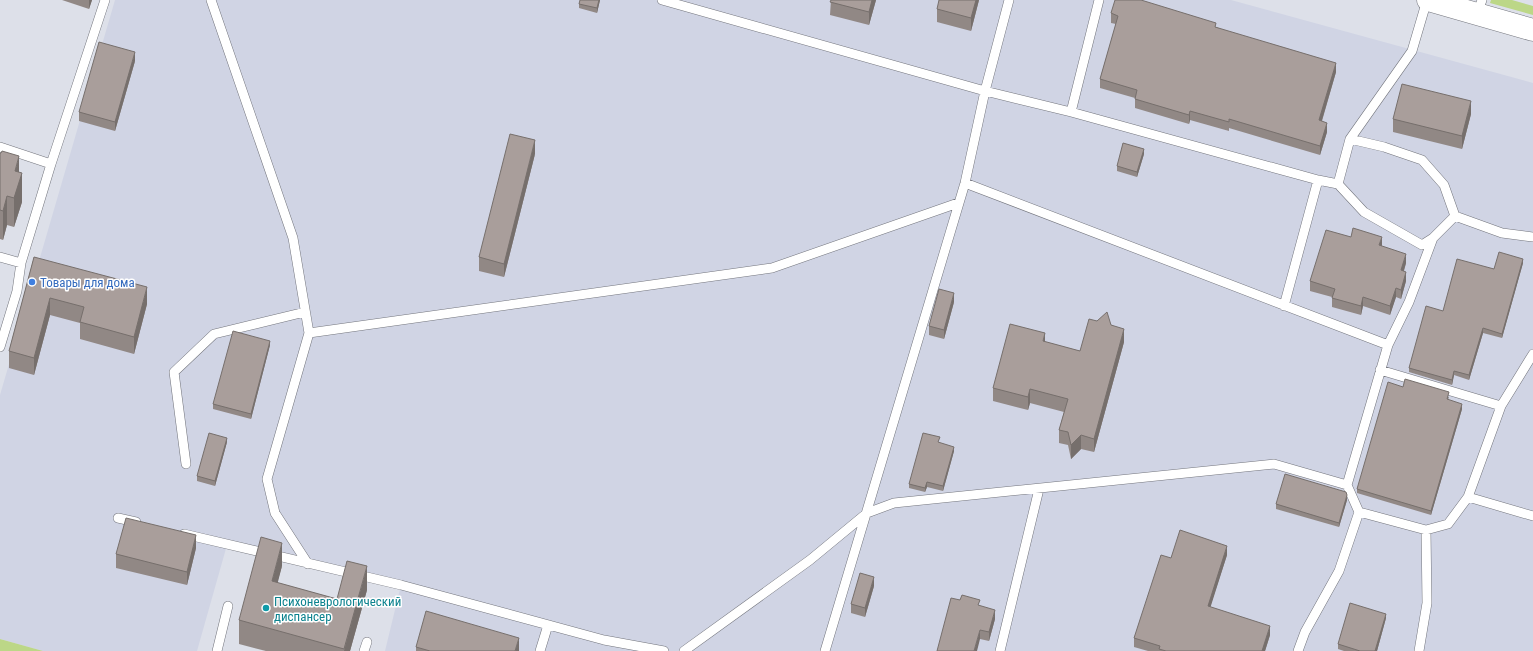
<svg xmlns="http://www.w3.org/2000/svg" width="1533" height="651" font-family="'Roboto Condensed',sans-serif">
  <rect width="100%" height="100%" fill="#dde0e9"/>
  <path fill="#d0d4e4" d="M 115,0 L 1231,0 L 1533,83 L 1533,651 L 385,651 L 401,585 L 227,545 L 197,651 L 43,651 L 0,639 L 0,395 Z"/>
  <path fill="#bcd787" d="M 1491,0 L 1512,0 L 1533,6 L 1533,15 L 1490,3 Z
    M 0,639 L 43,651 L 0,651 Z"/>
  <g fill="none" stroke-linecap="round" stroke-linejoin="round">
    <g stroke="#73757d" stroke-width="10">
      <path id="lane" d="M 211,0 L 293,238 L 309,333 L 267,479 L 275,513 L 308,564
        M 662,0 L 985,91 L 1071,112 L 1318,180 L 1338,184 L 1350,139 L 1412,51 L 1427,0
        M 1477,14 L 1482,0
        M 1071,112 L 1099,0
        M 1350,139 L 1384,147 L 1422,160 L 1444,185 L 1455,216
        M 0,147 L 51,164 L 21,263 L 0,257
        M 51,164 L 105,0
        M 965,183 L 1388,345
        M 1338,184 L 1364,212 L 1422,245 L 1433,238 L 1455,216 L 1502,233 L 1533,237
        M 1284,306 L 1318,180
        M 309,333 L 772,268 L 958,203
        M 0,347 L 17,291 L 21,263
        M 1501,406 L 1533,354
        M 186,464 L 174,372 L 214,334 L 305,312
        M 1347,485 L 1359,512 L 1426,530 L 1448,524 L 1468,497 L 1501,406 L 1380,370
        M 1468,497 L 1533,516
        M 118,518 L 136,522
        M 184,534 L 401,585 L 604,640 L 664,651
        M 217,651 L 228,606
        M 364,651 L 367,642
        M 540,651 L 548,625
        M 684,651 L 810,560 L 867,513 L 894,503 L 1274,464 L 1347,485 L 1388,345 L 1409,302 L 1433,238
        M 825,651 L 965,183 L 985,91 L 1009,0
        M 1000,651 L 1039,489
        M 1298,651 L 1305,632 L 1339,571 L 1359,512
        M 1419,651 L 1427,603 L 1426,530"/>
    </g>
    <g stroke="#73757d" stroke-width="23">
      <path id="secondary" d="M 1428,0 L 1533,30"/>
    </g>
    <use href="#lane" stroke="#fff" stroke-width="9"/>
    <use href="#secondary" stroke="#fff" stroke-width="22"/>
  </g>
  <path fill="#918885" d="M 62,0 L 92,0 L 89,9 Z
    M 600,0 L 597,13 L 579,8 L 579,4 Z
    M 831,0 L 876,0 L 869,25 L 830,15 Z
    M 979,0 L 971,31 L 937,22 L 937,9 Z
    M 1111,13 L 1216,27 L 1336,72 L 1322,121 L 1327,132 L 1320,155 L 1229,128 L 1229,131 L 1190,120 L 1189,124 L 1135,108 L 1135,98 L 1100,88 L 1100,79 L 1116,24 L 1111,23 Z
    M 135,61 L 115,131 L 79,121 L 79,112 Z
    M 1471,114 L 1462,149 L 1393,132 L 1393,119 Z
    M 0,153 L 19,172 L 22,202 L 14,227 L 7,225 L 3,240 L 0,239 Z
    M 535,154 L 504,277 L 479,271 L 479,257 Z
    M 1144,154 L 1137,177 L 1117,171 L 1117,166 Z
    M 1381,246 L 1406,263 L 1404,271 L 1406,281 L 1401,299 L 1396,297 L 1390,315 L 1363,306 L 1361,315 L 1332,307 L 1332,297 L 1310,291 L 1310,281 Z
    M 34,257 L 147,304 L 134,354 L 80,339 L 80,323 L 50,315 L 34,375 L 9,368 L 9,351 Z
    M 1523,263 L 1502,338 L 1483,333 L 1469,380 L 1454,375 L 1452,385 L 1409,372 L 1409,368 L 1443,311 L 1494,269 Z
    M 954,302 L 944,339 L 929,335 L 929,326 Z
    M 1111,325 L 1124,342 L 1094,452 L 1081,449 L 1071,459 L 1068,445 L 1059,443 L 1059,430 L 1064,412 L 1030,403 L 1028,410 L 993,401 L 993,388 L 1045,342 L 1080,351 Z
    M 270,345 L 251,419 L 213,409 L 213,404 Z
    M 1403,387 L 1449,397 L 1448,400 L 1462,409 L 1431,515 L 1357,493 L 1357,489 Z
    M 227,442 L 215,486 L 197,481 L 197,476 Z
    M 940,442 L 939,443 L 954,451 L 943,491 L 927,487 L 925,492 L 909,488 L 909,484 Z
    M 1347,500 L 1339,527 L 1276,509 L 1276,504 Z
    M 196,548 L 187,585 L 116,568 L 116,554 Z
    M 1227,555 L 1210,607 L 1270,635 L 1265,651 L 1148,651 L 1134,647 L 1134,638 L 1171,558 Z
    M 282,566 L 277,583 L 337,599 L 367,590 L 350,651 L 266,651 L 239,644 L 239,620 Z
    M 874,586 L 865,617 L 851,613 L 851,604 Z
    M 980,606 L 995,619 L 989,641 L 980,639 Z
    M 1386,618 L 1377,651 L 1344,651 L 1338,649 L 1338,644 Z
    M 416,647 L 519,651 L 416,651 Z"/>
  <path fill="#766f6c" d="M 89,0 L 92,0 L 89,9 Z
    M 599,0 L 600,0 L 597,13 L 597,8 Z
    M 872,0 L 876,0 L 869,25 L 869,12 Z
    M 976,0 L 979,0 L 971,31 L 971,18 Z
    M 135,52 L 135,61 L 115,131 L 115,122 Z
    M 1336,63 L 1336,72 L 1319,130 L 1319,120 Z
    M 1471,101 L 1471,114 L 1462,149 L 1462,136 Z
    M 1190,111 L 1190,120 L 1189,124 L 1189,115 Z
    M 1327,123 L 1327,132 L 1320,155 L 1320,146 Z
    M 535,140 L 535,154 L 504,277 L 504,264 Z
    M 1144,149 L 1144,154 L 1137,177 L 1137,172 Z
    M 19,156 L 19,180 L 22,173 L 22,202 L 14,227 L 14,198 L 15,171 Z
    M 7,196 L 7,225 L 3,240 L 3,211 Z
    M 1382,237 L 1382,246 L 1379,254 L 1379,245 Z
    M 1406,254 L 1406,263 L 1401,279 L 1401,270 Z
    M 1523,259 L 1523,263 L 1502,338 L 1502,334 Z
    M 1406,272 L 1406,281 L 1401,299 L 1401,290 Z
    M 147,287 L 147,304 L 134,354 L 134,337 Z
    M 1396,288 L 1396,297 L 1390,315 L 1390,306 Z
    M 954,293 L 954,302 L 944,339 L 944,330 Z
    M 1363,297 L 1363,306 L 1361,315 L 1361,306 Z
    M 50,298 L 50,315 L 34,375 L 34,358 Z
    M 1483,328 L 1483,333 L 1469,380 L 1469,375 Z
    M 1124,329 L 1124,342 L 1094,452 L 1094,439 Z
    M 1045,333 L 1045,346 L 1043,341 Z
    M 270,341 L 270,345 L 251,419 L 251,414 Z
    M 1454,371 L 1454,375 L 1452,385 L 1452,380 Z
    M 1030,389 L 1030,403 L 1028,410 L 1028,397 Z
    M 1462,404 L 1462,409 L 1431,515 L 1431,511 Z
    M 1081,435 L 1081,449 L 1071,459 L 1071,445 Z
    M 227,438 L 227,442 L 215,486 L 215,481 Z
    M 954,447 L 954,451 L 943,491 L 943,486 Z
    M 927,482 L 927,487 L 925,492 L 925,488 Z
    M 1347,495 L 1347,500 L 1339,527 L 1339,523 Z
    M 196,535 L 196,548 L 187,585 L 187,572 Z
    M 282,543 L 282,566 L 272,605 L 272,581 Z
    M 1227,546 L 1227,555 L 1208,615 L 1208,606 Z
    M 367,566 L 367,590 L 350,651 L 344,651 Z
    M 874,577 L 874,586 L 865,617 L 865,608 Z
    M 995,610 L 995,619 L 989,641 L 989,632 Z
    M 1386,614 L 1386,618 L 1377,651 L 1375,651 Z
    M 1270,626 L 1270,635 L 1265,651 L 1262,651 Z
    M 980,630 L 980,639 L 977,651 L 974,651 Z
    M 519,638 L 519,651 L 515,651 Z"/>
  <path fill="#a99e9b" stroke="#766f6c" d="M 580,0 L 599,0 L 597,8 L 579,4 Z
    M 831,0 L 872,0 L 869,12 L 830,2 Z
    M 939,0 L 976,0 L 971,18 L 937,9 Z
    M 1115,0 L 1141,0 L 1216,23 L 1215,27 L 1336,63 L 1319,120 L 1327,123 L 1320,146 L 1229,119 L 1229,122 L 1190,111 L 1189,115 L 1135,99 L 1137,90 L 1100,79 L 1118,16 L 1111,13 Z
    M 99,42 L 135,52 L 115,122 L 79,112 Z
    M 1402,84 L 1471,101 L 1462,136 L 1393,119 Z
    M 510,134 L 535,140 L 504,264 L 479,257 Z
    M 1123,143 L 1144,149 L 1137,172 L 1117,166 Z
    M 2,151 L 19,156 L 15,171 L 22,173 L 14,198 L 7,196 L 3,211 L 0,210 L 0,153 L 1,153 Z
    M 1353,228 L 1382,237 L 1379,245 L 1406,254 L 1401,270 L 1406,272 L 1401,290 L 1396,288 L 1390,306 L 1363,297 L 1361,306 L 1332,298 L 1335,289 L 1310,281 L 1326,230 L 1351,237 Z
    M 1499,252 L 1523,259 L 1502,334 L 1483,328 L 1469,375 L 1454,371 L 1452,380 L 1409,368 L 1426,306 L 1443,311 L 1457,259 L 1494,269 Z
    M 34,257 L 147,287 L 134,337 L 80,322 L 84,307 L 50,298 L 34,358 L 9,351 Z
    M 939,289 L 954,293 L 944,330 L 929,326 Z
    M 1107,312 L 1111,325 L 1124,329 L 1094,439 L 1081,435 L 1071,445 L 1068,432 L 1059,430 L 1068,399 L 1030,389 L 1028,397 L 993,388 L 1010,324 L 1045,333 L 1043,341 L 1080,351 L 1089,319 L 1097,321 Z
    M 233,331 L 270,341 L 251,414 L 213,404 Z
    M 1405,379 L 1449,392 L 1447,399 L 1462,404 L 1431,511 L 1357,489 L 1388,382 L 1403,387 Z
    M 209,433 L 227,438 L 215,481 L 197,476 Z
    M 923,433 L 940,437 L 938,442 L 954,447 L 943,486 L 927,482 L 925,488 L 909,484 Z
    M 1285,474 L 1346,492 L 1347,495 L 1339,523 L 1276,504 Z
    M 126,518 L 196,535 L 187,572 L 116,554 Z
    M 1180,530 L 1227,546 L 1208,606 L 1270,626 L 1262,651 L 1166,651 L 1159,649 L 1160,646 L 1134,638 L 1161,555 L 1171,558 Z
    M 261,537 L 282,543 L 272,581 L 337,599 L 347,561 L 367,566 L 344,649 L 239,620 Z
    M 860,573 L 874,577 L 865,608 L 851,604 Z
    M 962,595 L 980,600 L 978,605 L 995,610 L 989,632 L 980,630 L 974,651 L 937,651 L 951,598 L 960,600 Z
    M 1350,603 L 1386,614 L 1375,651 L 1360,651 L 1338,644 Z
    M 426,611 L 519,638 L 515,651 L 430,651 L 416,647 Z"/>
  <circle fill="#3f7fe0" stroke="#fff" stroke-width="1.5" cx="32" cy="282" r="4"/>
  <circle fill="#0f9aa8" stroke="#fff" stroke-width="1.5" cx="266" cy="608" r="4"/>
  <g text-anchor="middle" dominant-baseline="central" stroke-width="3" stroke-linejoin="round" paint-order="stroke">
    <g font-size="13" fill="#366cbe" stroke="#fff" text-anchor="start">
      <text x="40" y="282">Товары для дома</text>
    </g>
    <g font-size="13" fill="#0d838f" stroke="#fff" text-anchor="start">
      <text x="274" y="601">Психоневрологический<tspan x="274" dy="15">диспансер</tspan></text>
    </g>
  </g>
</svg>
